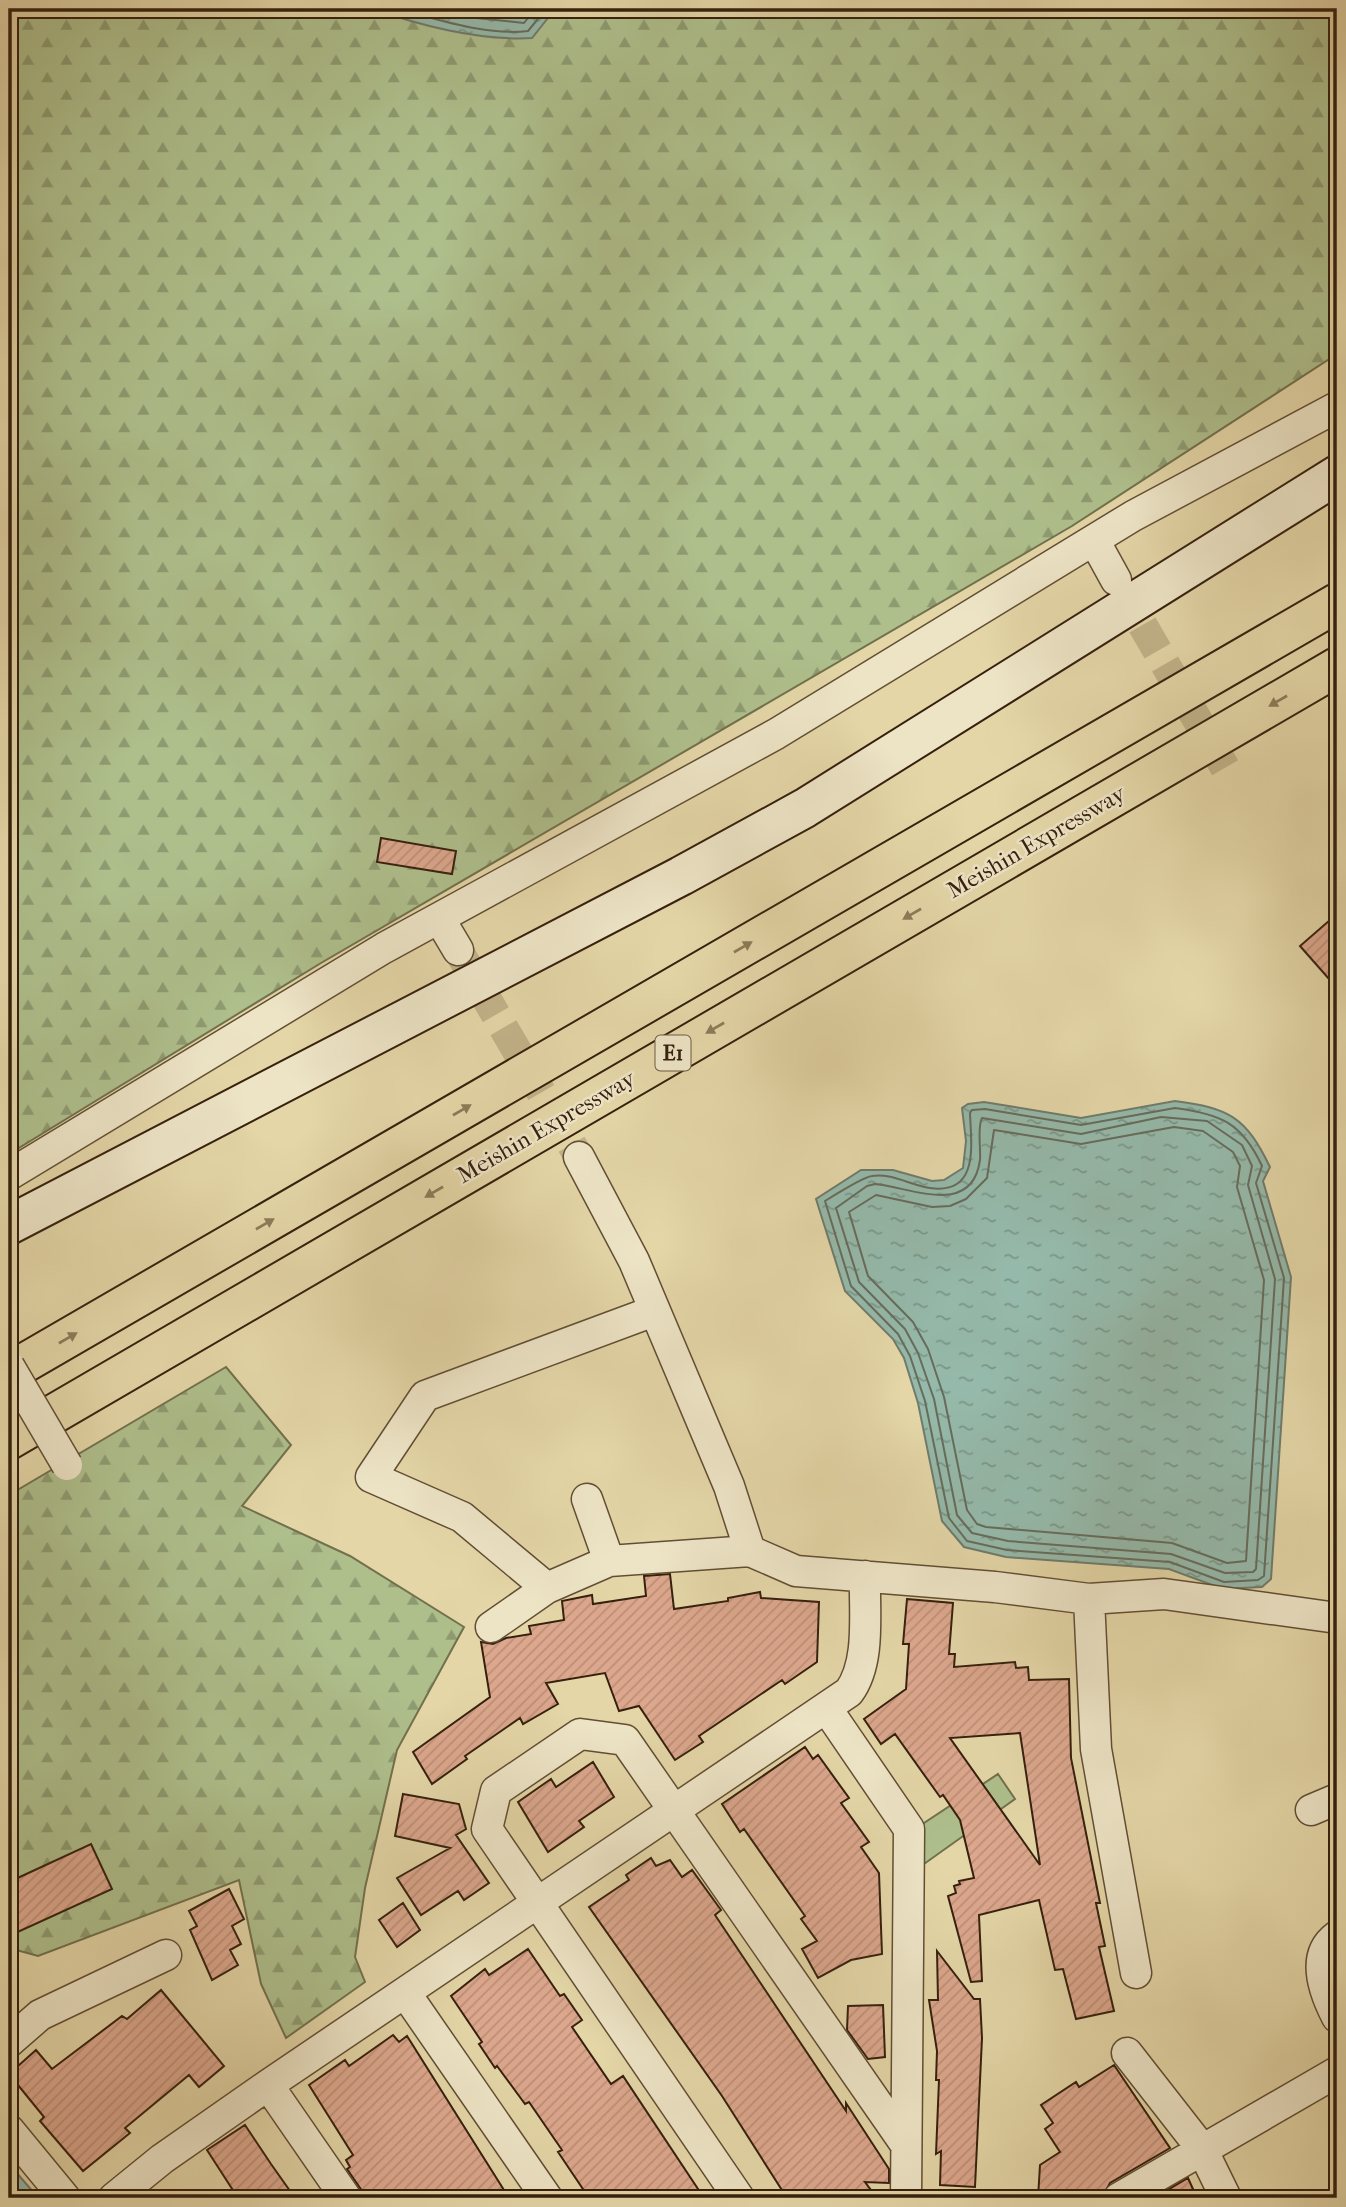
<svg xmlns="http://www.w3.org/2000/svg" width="1346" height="2207" font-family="'IM FELL French Canon',serif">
  <defs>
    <pattern id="forest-firs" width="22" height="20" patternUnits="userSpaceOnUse" patternTransform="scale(1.75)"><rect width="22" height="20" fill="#aebf8c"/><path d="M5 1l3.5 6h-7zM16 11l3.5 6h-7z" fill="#8e9b71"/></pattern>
    <pattern id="water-ripples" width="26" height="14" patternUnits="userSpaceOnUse" patternTransform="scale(1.75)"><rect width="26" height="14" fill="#95b9aa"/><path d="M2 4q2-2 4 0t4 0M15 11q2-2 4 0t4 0" fill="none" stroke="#7a9689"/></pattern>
    <pattern id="building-hatch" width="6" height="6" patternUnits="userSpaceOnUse" patternTransform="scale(1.75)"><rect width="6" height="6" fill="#dca78d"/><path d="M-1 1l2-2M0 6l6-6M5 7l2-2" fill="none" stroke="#bd8f78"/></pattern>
  </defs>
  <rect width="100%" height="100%" fill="#e4d6a7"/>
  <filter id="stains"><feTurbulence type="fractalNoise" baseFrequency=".00286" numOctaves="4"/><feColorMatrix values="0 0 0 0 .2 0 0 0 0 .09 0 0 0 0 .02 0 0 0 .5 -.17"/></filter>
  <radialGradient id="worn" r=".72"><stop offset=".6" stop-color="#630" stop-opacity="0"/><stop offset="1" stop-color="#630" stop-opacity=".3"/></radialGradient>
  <path fill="#aebf8c" stroke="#72704d" stroke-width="2" d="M 998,1774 L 1015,1799 L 924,1864 L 921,1825 Z"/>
  <path fill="url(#forest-firs)" stroke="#72704d" stroke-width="2" d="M 9,9 L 1337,9 L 1337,354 L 1072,526 L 321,963 L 9,1154 Z
    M 226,1367 L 291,1445 L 242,1506 L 350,1556 L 464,1627 L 397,1750 L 365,1888 L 355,1957 L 365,1982 L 286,2038 L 261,1984 L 239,1880 L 38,1956 L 9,1948 L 9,1495 Z"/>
  <path fill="url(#water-ripples)" stroke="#6f7c6c" stroke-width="2" d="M 373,9 L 555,9 L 532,38 C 480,41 422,26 373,9 Z
    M 1175,1101 C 1229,1108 1246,1117 1270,1167 L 1263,1181 L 1291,1277 L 1271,1579 L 1262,1587 L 1223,1589 L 1169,1569 L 1006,1557 L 964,1547 L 942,1521 L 918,1403 L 904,1358 L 893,1339 L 845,1291 L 816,1199 L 861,1170 L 893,1170 L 932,1181 L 944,1180 L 963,1168 L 966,1141 L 962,1108 L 968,1104 L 984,1102 L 1081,1118 Z
    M 9,2164 L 35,2194 L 34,2198 L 9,2198 Z"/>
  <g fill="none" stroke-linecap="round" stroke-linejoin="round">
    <path stroke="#666c5c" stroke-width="2" d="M 397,9 C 438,19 485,36 528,31 L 546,9
      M 432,9 L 467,17 L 524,23 L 535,9
      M 1175,1108 C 1221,1114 1242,1123 1262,1166 L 1256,1183 L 1284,1278 L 1264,1576 L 1258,1580 L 1224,1582 L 1170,1562 L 1007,1550 L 967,1541 L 949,1518 L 925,1401 L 910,1356 L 898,1334 L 851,1286 L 825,1201 C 833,1196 864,1177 872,1176 C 892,1173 910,1185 930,1188 C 980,1195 971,1144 970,1113 L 972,1110 L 985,1109 L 1081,1125 Z
      M 1161,1117 L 1207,1121 L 1242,1145 L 1252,1166 L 1248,1185 L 1275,1279 L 1256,1569 L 1253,1572 L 1225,1573 L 1171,1554 L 1008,1541 L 972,1533 L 957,1515 L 934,1399 L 918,1353 L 905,1329 L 859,1282 L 836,1208 L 867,1186 L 875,1184 C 910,1187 972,1218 980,1160 C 981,1148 977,1127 982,1118 L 1081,1134 Z
      M 1174,1127 L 1203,1131 L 1233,1152 L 1240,1166 L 1237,1187 L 1264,1280 L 1246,1561 L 1227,1563 L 1172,1543 L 986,1527 L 977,1524 L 967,1510 L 944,1397 L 928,1349 L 913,1322 L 868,1276 L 849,1212 L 876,1195 L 932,1207 L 950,1206 L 966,1199 L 987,1178 L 994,1130 L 1081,1144 Z"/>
  </g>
  <path fill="url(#building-hatch)" stroke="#36200e" stroke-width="2" fill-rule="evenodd" d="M 381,838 L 456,851 L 452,874 L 377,862 Z
    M 1337,914 L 1337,988 L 1300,946 Z
    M 670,1574 L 674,1609 L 728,1601 L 728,1598 L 760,1592 L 761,1598 L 819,1602 L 817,1662 L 785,1684 L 782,1680 L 699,1736 L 703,1742 L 675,1760 L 639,1706 L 619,1711 L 605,1673 L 546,1683 L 558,1704 L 523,1724 L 520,1718 L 465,1756 L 467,1759 L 432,1784 L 413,1752 L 490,1697 L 481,1642 L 493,1644 L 506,1638 L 531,1634 L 529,1626 L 564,1620 L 562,1601 L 592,1595 L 593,1604 L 646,1596 L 644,1576 Z
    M 907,1599 L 953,1603 L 949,1654 L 955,1654 L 954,1667 L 1015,1662 L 1016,1668 L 1028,1667 L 1029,1680 L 1069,1679 L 1071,1758 L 1100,1903 L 1096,1903 L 1105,1946 L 1099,1947 L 1114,2011 L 1076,2019 L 1063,1969 L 1055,1970 L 1039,1900 L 979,1915 L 982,1981 L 971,1982 L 948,1896 L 956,1893 L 954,1886 L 960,1884 L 959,1881 L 974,1878 L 960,1820 L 943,1795 L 940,1797 L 895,1734 L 881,1744 L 864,1719 L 906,1689 L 909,1644 L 903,1644 ZM 1020,1733 L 1040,1865 L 950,1738 Z
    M 805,1747 L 813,1759 L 818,1755 L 849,1798 L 841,1803 L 869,1842 L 861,1847 L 879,1873 L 882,1954 L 851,1960 L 818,1978 L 802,1949 L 817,1941 L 801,1919 L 805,1916 L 744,1829 L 740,1832 L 722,1804 Z
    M 593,1762 L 614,1797 L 579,1821 L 584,1827 L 548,1852 L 518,1802 L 551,1779 L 556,1787 Z
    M 403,1794 L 459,1804 L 466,1829 L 456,1835 L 489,1883 L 464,1900 L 458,1891 L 421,1915 L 397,1878 L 450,1848 L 395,1836 Z
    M 91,1844 L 112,1889 L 9,1936 L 9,1882 Z
    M 651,1858 L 656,1866 L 670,1860 L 682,1877 L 692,1870 L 721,1910 L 715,1915 L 846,2111 L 846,2103 L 889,2169 L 889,2183 L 865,2182 L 877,2198 L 787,2198 L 722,2096 L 589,1907 L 629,1880 L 626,1875 Z
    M 229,1889 L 244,1919 L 232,1926 L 241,1944 L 230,1950 L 238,1965 L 212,1980 L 190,1930 L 197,1926 L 189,1911 Z
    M 403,1903 L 420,1930 L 397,1947 L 379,1920 Z
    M 528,1949 L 560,1996 L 564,1994 L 582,2020 L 572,2027 L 611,2084 L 623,2076 L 704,2198 L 589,2198 L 558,2152 L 562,2150 L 529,2102 L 525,2104 L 497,2066 L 495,2068 L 479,2044 L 482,2042 L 451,1996 L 485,1969 L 489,1975 Z
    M 937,1951 L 974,1999 L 980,1999 L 982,2038 L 975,2187 L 940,2185 L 941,2151 L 936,2154 L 939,2080 L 936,2080 L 937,2051 L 929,2000 L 938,2000 Z
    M 161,1990 L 224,2066 L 199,2087 L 189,2075 L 125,2128 L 130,2133 L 83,2171 L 40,2121 L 44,2117 L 9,2074 L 36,2050 L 52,2069 L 122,2016 L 127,2019 Z
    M 883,2005 L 885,2057 L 868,2059 L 847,2030 L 848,2006 Z
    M 393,2035 L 399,2042 L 407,2036 L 509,2198 L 367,2198 L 347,2169 L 350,2167 L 346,2160 L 353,2155 L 309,2085 L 345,2060 L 349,2066 Z
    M 1114,2065 L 1170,2148 L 1110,2183 L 1102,2198 L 1038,2198 L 1040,2165 L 1060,2152 L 1045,2129 L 1053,2123 L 1041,2105 L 1076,2082 L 1079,2087 Z
    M 245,2125 L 271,2164 L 295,2198 L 238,2198 L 207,2150 Z
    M 1188,2178 L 1197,2198 L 1154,2198 Z"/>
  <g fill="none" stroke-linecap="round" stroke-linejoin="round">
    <path stroke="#c1b288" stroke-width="30" stroke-dasharray="30 15" stroke-linecap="butt" d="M 1120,586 L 1231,778
      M 458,950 L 579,1157"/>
    <g stroke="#624e34" stroke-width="33">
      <path id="street" d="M 1094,540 L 1116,580
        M 439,918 L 458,950
        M 579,1157 L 634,1261 L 729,1486 L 750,1551 L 796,1571 L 995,1587 L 1089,1599 L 1164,1594 L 1337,1618
        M 9,1175 L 384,948 L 776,734 L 1133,516 L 1337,407
        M 587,1499 L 609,1561
        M 547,1588 L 462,1517 L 371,1477 L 425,1396 L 654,1311
        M 1089,1599 L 1096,1749 L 1136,1973
        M 491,1627 L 547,1588 L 609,1561 L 750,1551
        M 827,1709 L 909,1829 L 906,2198
        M 1311,1810 L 1337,1799
        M 1337,1936 C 1310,1956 1324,1992 1337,2017
        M 406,1994 L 547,2198
        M 9,2042 L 40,2015 L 166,1955
        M 1127,2053 L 1202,2149 L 1226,2198
        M 268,2085 L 346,2198
        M 9,2130 L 65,2198
        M 114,2198 L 162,2159 L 268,2085 L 849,1692 C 871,1662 864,1613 865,1576
        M 739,2198 L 487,1829 L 496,1791 L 580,1734 L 625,1740 L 906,2145
        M 1119,2198 L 1337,2072"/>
    </g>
    <g stroke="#36200e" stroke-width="42">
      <path id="secondary" d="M 9,1225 L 681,876 L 805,808 L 1337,475"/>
    </g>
    <g stroke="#36200e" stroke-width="42">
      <path id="highway" d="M 9,1372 L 1337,603
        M 9,1440 L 1337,667"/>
    </g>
    <use href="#street" stroke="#ede4c6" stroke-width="30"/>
    <use href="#secondary" stroke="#ede4c6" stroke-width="38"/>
    <use href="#highway" stroke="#e4d6a7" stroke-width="38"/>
    <g stroke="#624e34" stroke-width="33" stroke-linecap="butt">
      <path id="street-bridge" d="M 9,1366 L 67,1465"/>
    </g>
    <use href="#street-bridge" stroke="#ede4c6" stroke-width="30"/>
  </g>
  <defs><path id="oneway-solid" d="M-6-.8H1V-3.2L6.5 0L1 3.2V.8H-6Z" transform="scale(1.75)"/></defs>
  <g fill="#8d7b5a">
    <use href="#oneway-solid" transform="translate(1278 701) rotate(150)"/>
    <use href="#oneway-solid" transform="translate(912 914) rotate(150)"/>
    <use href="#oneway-solid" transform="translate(743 947) rotate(-30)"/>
    <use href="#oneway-solid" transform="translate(715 1028) rotate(150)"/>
    <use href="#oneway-solid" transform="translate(462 1110) rotate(-30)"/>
    <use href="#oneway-solid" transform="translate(434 1192) rotate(150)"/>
    <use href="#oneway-solid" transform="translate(265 1224) rotate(-30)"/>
    <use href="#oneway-solid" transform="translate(68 1338) rotate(-30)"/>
  </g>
  <g text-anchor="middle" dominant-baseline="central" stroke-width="5" stroke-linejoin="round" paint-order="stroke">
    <rect fill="#ede4c6" stroke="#6d5b45" stroke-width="2" x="655.5" y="1035.5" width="35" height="35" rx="5"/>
    <g font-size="21" font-weight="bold" fill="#36200e">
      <text x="673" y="1053">E1</text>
    </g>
    <g font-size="23" fill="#36200e" stroke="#ede4c6">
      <text transform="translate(1036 842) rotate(-30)">Meishin Expressway</text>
      <text transform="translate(546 1127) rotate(-30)">Meishin Expressway</text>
    </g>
  </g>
  <rect width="1346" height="2207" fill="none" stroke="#e4d6a7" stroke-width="35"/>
  <rect x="10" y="10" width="1325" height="2186" fill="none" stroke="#36200e" stroke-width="3.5"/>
  <rect x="18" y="18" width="1311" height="2172" fill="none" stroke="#36200e" stroke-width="2"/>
  <rect width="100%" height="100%" filter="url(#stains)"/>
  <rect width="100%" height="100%" fill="url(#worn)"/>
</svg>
